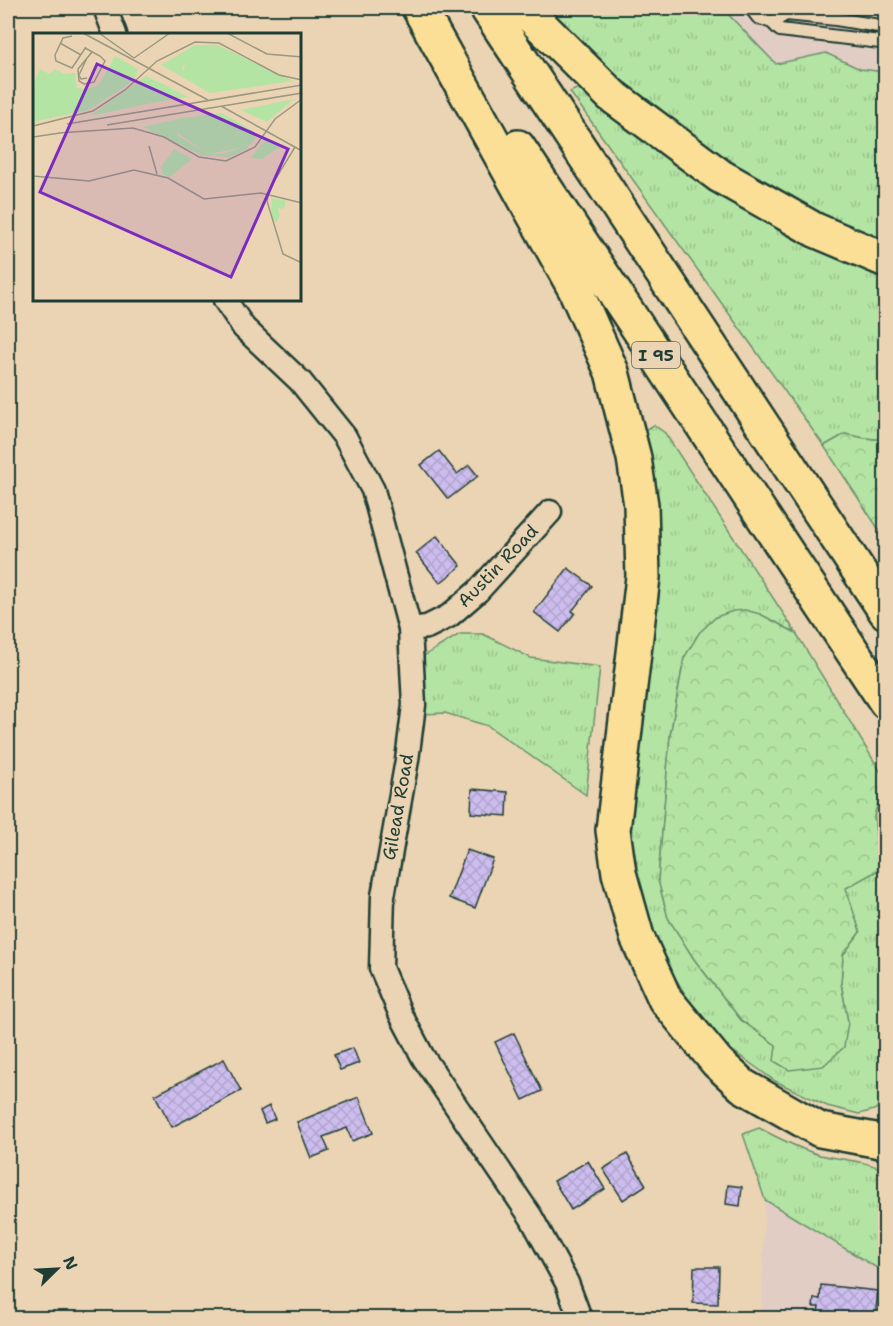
<svg xmlns="http://www.w3.org/2000/svg" width="893" height="1326" font-family="'Shantell Sans',sans-serif">
  <defs>
    <pattern id="grass-tufts" width="24" height="20" patternUnits="userSpaceOnUse" patternTransform="scale(1.5)"><rect width="24" height="20" fill="#b4e4a3"/><path d="M3 7l-1-3M5 7V3M7 7l1-3M15 17l-1-3M17 17v-4M19 17l1-3" fill="none" stroke="#9ac48d"/></pattern>
    <pattern id="forest-crowns" width="20" height="18" patternUnits="userSpaceOnUse" patternTransform="scale(1.5)"><rect width="20" height="18" fill="#b4e4a3"/><path d="M2 6a3 3 0 1 1 6 0M12 15a3 3 0 1 1 6 0" fill="none" stroke="#9ac48d"/></pattern>
    <pattern id="building-cross-hatch" width="8" height="8" patternUnits="userSpaceOnUse" patternTransform="scale(1.5)"><rect width="8" height="8" fill="#cdbdee"/><path d="M0 0l8 8M0 8l8-8" fill="none" stroke="#b0a3cd"/></pattern>
  </defs>
  <rect width="100%" height="100%" fill="#ebd4b3"/>
  <filter id="ink" filterUnits="userSpaceOnUse"><feTurbulence type="fractalNoise" baseFrequency=".0167" numOctaves="2"/><feDisplacementMap in="SourceGraphic" scale="12" xChannelSelector="R" yChannelSelector="G"/><feConvolveMatrix kernelMatrix="1 2 1 2 8 2 1 2 1" color-interpolation-filters="sRGB"/></filter>
  <g filter="url(#ink)">
    <path fill="#e2cdc5" d="M 725,8 L 885,8 L 885,72 L 861,69 L 826,53 L 776,64 L 727,13 Z
      M 765,1200 L 885,1273 L 885,1318 L 761,1318 Z"/>
    <path fill="url(#grass-tufts)" stroke="#6a906c" stroke-width="1.5" d="M 545,8 L 725,8 L 727,13 L 776,64 L 826,53 L 860,69 L 885,72 L 885,244 L 820,214 L 691,140 L 603,68 Z
      M 581,87 L 639,136 L 736,205 L 816,249 L 885,278 L 885,440 L 864,438 L 845,434 L 824,446 L 570,92 Z
      M 654,425 L 665,433 L 796,633 L 760,614 L 684,658 L 670,736 L 658,880 L 668,917 L 694,959 L 741,1020 L 776,1045 L 848,1022 L 841,983 L 843,955 L 860,932 L 845,888 L 880,869 L 874,816 L 885,780 L 886,1101 L 874,1110 L 859,1114 L 827,1106 L 775,1081 L 729,1048 L 691,1004 L 657,948 L 636,891 L 629,837 L 630,782 L 656,512 L 646,429 Z
      M 460,634 L 483,634 L 531,658 L 600,667 L 586,795 L 488,726 L 445,713 L 423,714 L 422,657 Z
      M 759,1128 C 778,1138 799,1149 820,1155 C 842,1160 866,1160 885,1171 L 885,1273 L 765,1200 L 743,1134 Z"/>
    <path fill="url(#forest-crowns)" stroke="#6a906c" stroke-width="1.5" d="M 845,434 L 864,438 L 885,440 L 885,539 L 824,446 Z
      M 745,610 L 760,614 L 796,633 L 885,779 L 874,816 L 880,869 L 846,888 L 860,932 L 843,955 L 841,983 L 848,1022 L 844,1047 L 823,1066 L 789,1070 L 774,1061 L 776,1045 L 741,1020 L 694,959 L 668,918 L 658,880 L 670,736 L 684,658 L 699,633 L 716,617 L 733,611 Z"/>
    <path fill="url(#building-cross-hatch)" stroke="#1f3d34" stroke-width="1.5" d="M 784,8 L 886,8 L 886,14 Z
      M 439,451 L 457,474 L 469,465 L 478,476 L 448,499 L 421,465 Z
      M 437,536 L 461,566 L 440,583 L 416,553 Z
      M 568,568 L 592,586 L 572,611 L 575,613 L 560,632 L 534,612 Z
      M 472,789 L 508,792 L 507,816 L 471,813 Z
      M 467,850 L 493,859 L 475,908 L 449,898 Z
      M 514,1033 L 542,1091 L 523,1100 L 495,1042 Z
      M 353,1048 L 359,1063 L 340,1070 L 334,1055 Z
      M 224,1059 L 241,1091 L 172,1127 L 155,1095 Z
      M 359,1097 L 373,1133 L 352,1141 L 347,1128 L 323,1137 L 329,1151 L 311,1158 L 297,1122 Z
      M 269,1106 L 275,1119 L 265,1123 L 260,1111 Z
      M 627,1154 L 646,1185 L 623,1200 L 603,1169 Z
      M 588,1161 L 605,1189 L 571,1210 L 554,1181 Z
      M 728,1185 L 742,1187 L 740,1206 L 726,1204 Z
      M 694,1267 L 719,1267 L 718,1304 L 693,1303 Z
      M 821,1285 L 878,1291 L 875,1318 L 817,1318 L 819,1307 L 813,1307 L 814,1298 L 820,1299 Z"/>
    <g fill="none" stroke-linecap="round" stroke-linejoin="round">
      <g stroke="#1f3d34" stroke-width="16">
        <path id="lane" d="M 751,8 L 758,17 L 772,22 L 780,30 L 880,42 L 886,40
          M 772,22 L 786,14 L 836,19 L 879,26 L 886,32"/>
      </g>
      <g stroke="#1f3d34" stroke-width="27">
        <path id="street" d="M 105,8 L 115,34
          M 225,300 L 244,328 L 300,381 L 345,437 L 373,490 L 410,629 L 414,705 L 407,760 L 383,896 L 381,968 L 401,1015 L 423,1057 L 531,1217 L 567,1283 L 580,1318
          M 410,629 L 427,627 L 449,616 L 478,591 L 550,512"/>
      </g>
      <g stroke="#1f3d34" stroke-width="38">
        <path id="highway" d="M 419,8 L 575,289 L 612,372 L 634,458 L 641,505 L 643,577 L 613,830 L 619,873 L 637,937 L 665,999 L 717,1062 L 743,1086 L 820,1130 L 886,1142
          M 487,8 L 886,612
          M 523,8 L 611,95 L 720,176 L 815,230 L 886,260
          M 518,147 L 886,702"/>
      </g>
      <use href="#lane" stroke="#ebd4b3" stroke-width="12"/>
      <use href="#street" stroke="#ebd4b3" stroke-width="22"/>
      <use href="#highway" stroke="#fbdf96" stroke-width="33"/>
    </g>
  </g>
  <g text-anchor="middle" dominant-baseline="central" stroke-width="4.5" stroke-linejoin="round" paint-order="stroke">
    <rect fill="#ebd4b3" stroke="#5c6a5a" stroke-width="1.5" x="632" y="342" width="48" height="26" rx="4.5"/>
    <g font-size="16" font-weight="bold" fill="#1f3d34">
      <text x="656" y="355">I 95</text>
    </g>
    <g font-size="18" fill="#1f3d34" stroke="#ebd4b3">
      <text transform="translate(498 566) rotate(-46)">Austin Road</text>
      <text transform="translate(398 807) rotate(-80)">Gilead Road</text>
    </g>
  </g>
  <g transform="translate(33 33)">
    <rect width="268" height="268" fill="#ebd4b3"/>
    <path d="M 162,12 L 184,12 L 260,48 L 213,55 L 186,52 L 180,18 L 150,32 L 149,38 L 177,60 L 128,32 ZM 82,23 L 105,36 L 102,45 L 90,55 L 55,77 L 0,89 L 0,52 L 7,36 L 16,41 L 22,36 L 31,41 L 42,40 L 44,55 L 55,56 L 66,52 ZM 113,43 L 158,64 L 133,53 L 124,69 L 57,83 ZM 261,66 L 234,89 L 207,77 ZM 189,80 L 220,98 L 223,105 L 212,117 L 196,124 L 168,122 L 110,94 L 149,85 L 142,96 L 145,103 L 176,121 L 189,121 L 207,115 L 208,103 L 189,95 L 188,88 L 176,82 ZM 232,107 L 249,112 L 229,126 L 218,125 ZM 141,116 L 159,126 L 137,144 L 129,141 L 128,134 Z" fill="#b4e4a3"/>
    <path d="M 171,16 L 180,18 L 186,52 L 213,55 L 177,60 L 149,41 L 154,24 ZM 129,51 L 155,64 L 124,69 ZM 19,54 L 29,56 L 33,64 L 44,63 L 46,73 L 16,83 L 11,70 L 13,56 ZM 176,82 L 188,88 L 189,95 L 212,105 L 211,114 L 176,121 L 143,99 L 142,91 L 149,85 ZM 238,165 L 253,167 L 251,176 L 245,175 L 247,184 L 243,189 L 239,186 Z" fill="#b4e4a3"/>
    <path fill="none" stroke="#999880" stroke-width="1.5" d="M 50,0 L 175,67M 66,0 L 101,25M 194,0 L 234,21 L 269,24M 39,3 L 30,5 L 22,22 L 23,28 L 39,35 L 53,14M 27,10 L 48,22M 52,15 L 67,23 L 72,28 L 61,49 L 51,51 L 46,48 L 45,36 L 59,19M 54,25 L 46,42 L 48,46 L 54,45M 101,25 L 137,0M 188,73 L 233,98M 34,91 L 269,52M 74,92 L 269,60M 0,93 L 60,78 L 92,57 L 124,28 L 162,9 L 186,10 L 246,42 L 269,47M 233,98 L 269,118M 25,100 L 100,95 L 131,104 L 166,124 L 193,128 L 222,114 L 242,86 L 269,66M 0,104 L 27,100M 116,113 L 124,141M 262,114 L 237,155 L 234,168 L 250,221 L 269,230M 0,143 L 56,148 L 101,137 L 135,145 L 171,166 L 228,160 L 269,170"/>
    <path fill="#7b2cbf" fill-opacity="0.15" stroke="#7b2cbf" stroke-width="3" d="M 64,31 L 255,116 L 198,244 L 7,159 Z"/>
    <rect width="268" height="268" fill="none" stroke="#1f3d34" stroke-width="3"/>
  </g>
  <rect width="893" height="1326" fill="none" stroke="#ebd4b3" stroke-width="30"/>
  <rect x="15" y="15" width="863" height="1296" fill="none" stroke="#1f3d34" stroke-width="2" filter="url(#ink)"/>
  <g transform="translate(57 1269) rotate(66)" stroke="#ebd4b3" stroke-width="4.5" paint-order="stroke">
  <path d="M0-4.5L10 22L0 15L-10 22Z" fill="#1f3d34"/>
  <text y="-9" font-size="16" font-weight="bold" text-anchor="middle" fill="#1f3d34">N</text>
  </g>
</svg>
